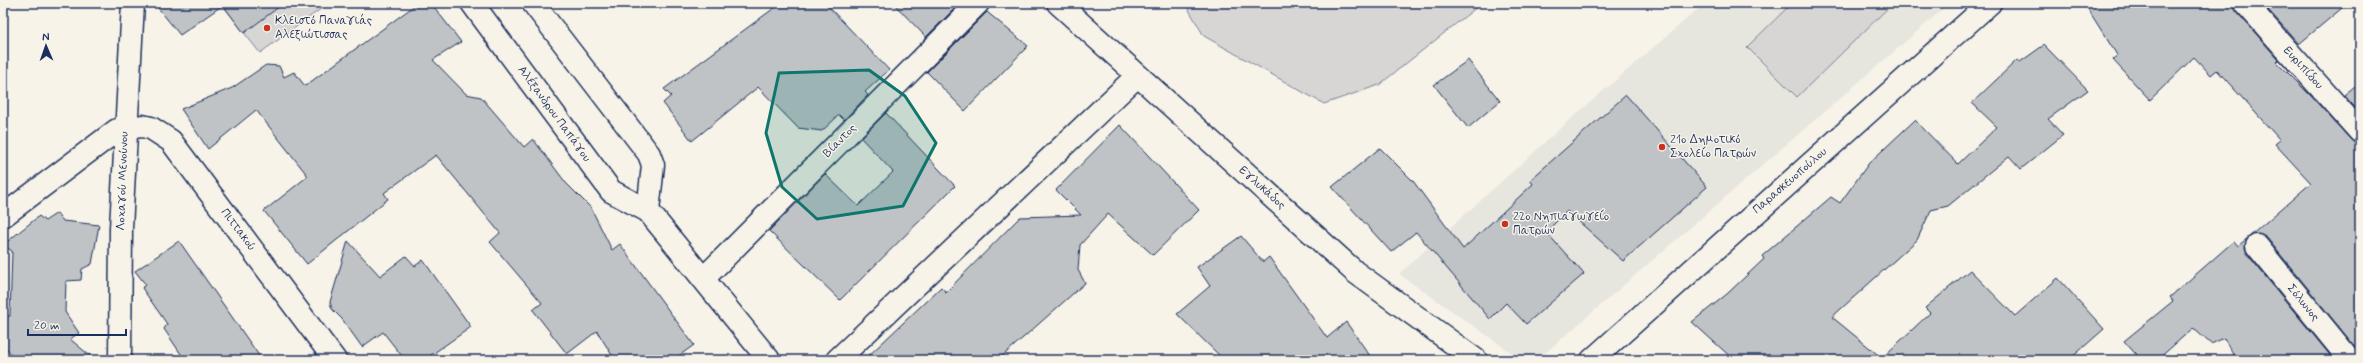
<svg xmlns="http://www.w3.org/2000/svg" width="2363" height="363" font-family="Mynerve,sans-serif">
  <rect width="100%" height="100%" fill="#f7f3e8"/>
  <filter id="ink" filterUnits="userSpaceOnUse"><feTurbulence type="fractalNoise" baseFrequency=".025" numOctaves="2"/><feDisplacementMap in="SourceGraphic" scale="8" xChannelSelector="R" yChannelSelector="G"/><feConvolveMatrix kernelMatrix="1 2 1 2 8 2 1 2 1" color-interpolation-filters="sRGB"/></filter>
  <g filter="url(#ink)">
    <path fill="#e6e5de" d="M 1705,3 L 1950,3 L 1537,360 L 1522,360 L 1399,274 L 1571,119 Z"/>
    <path fill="#d7d6d4" stroke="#798299" d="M 221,3 L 329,3 L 260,53 Z
      M 1185,3 L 1482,3 L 1379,85 L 1324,104 L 1204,36 Z
      M 1792,3 L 1893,3 L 1797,97 L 1747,47 Z"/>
    <path fill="#c0c3c5" stroke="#1b2f5e" d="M 154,3 L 284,3 L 244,33 L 223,5 L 180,35 Z
      M 418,3 L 431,3 L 461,42 L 433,60 L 466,94 L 481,97 L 524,147 L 533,139 L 566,183 L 591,208 L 612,250 L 620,244 L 694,345 L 673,360 L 615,360 L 597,331 L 567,354 L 533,310 L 542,303 L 490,242 L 500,233 L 436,155 L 384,193 L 388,199 L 307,264 L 264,211 L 308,176 L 256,110 L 208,149 L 181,109 L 232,88 L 266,65 L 279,66 L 284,77 L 294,72 L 305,86 Z
      M 781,3 L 825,3 L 889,70 L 865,92 L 868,95 L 844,120 L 839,115 L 822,131 L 798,128 L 758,87 L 692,141 L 663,103 L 671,96 L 664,89 Z
      M 893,3 L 960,3 L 926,37 Z
      M 2084,3 L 2233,3 L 2236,11 L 2279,60 L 2277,62 L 2310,95 L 2351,140 L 2360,144 L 2360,353 L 2267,238 L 2255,234 L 2249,237 L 2311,183 L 2275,144 L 2280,140 L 2217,70 L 2211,75 L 2194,57 L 2150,100 L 2113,60 L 2117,55 Z
      M 2262,3 L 2348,3 L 2299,44 Z
      M 987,12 L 1028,46 L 965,111 L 927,72 Z
      M 2044,45 L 2088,90 L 2048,119 L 2063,135 L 2021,169 L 2009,156 L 1948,206 L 1931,210 L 1917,240 L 1832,317 L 1882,358 L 1930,313 L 1925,308 L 1970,270 L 2015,316 L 2058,278 L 2104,329 L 2069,360 L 1734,360 L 1692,322 L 1727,294 L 1764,259 L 1762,256 L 1831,197 L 1840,203 L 1869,163 L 1915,120 L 1958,164 L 1997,127 L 1972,103 L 2017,60 L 2020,62 Z
      M 1468,60 L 1500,101 L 1468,128 L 1434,85 Z
      M 2360,82 L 2360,113 L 2344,95 Z
      M 1626,95 L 1707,187 L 1623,261 L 1567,211 L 1546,232 L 1584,274 L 1526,324 L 1506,303 L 1490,319 L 1416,232 L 1391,252 L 1332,187 L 1380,148 L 1413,181 L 1463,249 L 1533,184 L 1530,180 Z
      M 886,113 L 955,186 L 840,300 L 769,231 L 825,174 L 858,206 L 893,172 L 861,138 Z
      M 1120,125 L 1199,210 L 1153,255 L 1108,214 L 1080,245 L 1078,270 L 1085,283 L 998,360 L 864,360 L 941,287 L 946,292 L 1020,217 L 1081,215 L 1056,190 Z
      M 57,213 L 63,221 L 99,225 L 92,264 L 82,269 L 81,280 L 66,281 L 65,312 L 79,333 L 70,339 L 95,360 L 16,360 L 3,344 L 3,316 L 10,316 L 12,251 L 3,245 L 39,216 L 45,221 Z
      M 1241,236 L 1263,262 L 1269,257 L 1327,338 L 1346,322 L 1373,360 L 1224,360 L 1177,314 L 1210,286 L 1197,267 Z
      M 2249,237 L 2245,248 L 2247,254 L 2334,360 L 2280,360 L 2279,358 L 2236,360 L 2224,338 L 2211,344 L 2193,328 L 2157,360 L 2141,360 L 2124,341 L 2173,301 L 2170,297 L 2234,241 L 2238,246 Z
      M 179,241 L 262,360 L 185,360 L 164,329 L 167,324 L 142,288 L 146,285 L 135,271 Z
      M 348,241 L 380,276 L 406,256 L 415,266 L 423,260 L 471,327 L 424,360 L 405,360 L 383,332 L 362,347 L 342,319 L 332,309 L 330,302 Z"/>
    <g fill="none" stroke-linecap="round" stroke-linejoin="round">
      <g stroke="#1b2f5e" stroke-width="25">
        <path id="street" d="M 472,3 L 611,191 L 648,211 L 769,360
          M 533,3 L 649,154 L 653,165 L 648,211
          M 2245,3 L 2360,132
          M 3,216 L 117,130 L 142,126 L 151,128 L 171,141 L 335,360
          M 2257,246 L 2350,360
          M 703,279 L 978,3
          M 120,360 L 121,228 L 133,3
          M 837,360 L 1137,76
          M 1592,360 L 1990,3"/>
      </g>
      <g stroke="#1b2f5e" stroke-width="25">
        <path id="secondary" d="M 1058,3 L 1355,272 L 1476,360"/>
      </g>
      <use href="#street" stroke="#f7f3e8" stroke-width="22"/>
      <use href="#secondary" stroke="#f7f3e8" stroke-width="22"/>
    </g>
  </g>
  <path fill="#0f766e" fill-opacity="0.2" stroke="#0f766e" stroke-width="3" stroke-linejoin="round" d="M 869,70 L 905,96 L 936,143 L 903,206 L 817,219 L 782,187 L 766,133 L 779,73 Z"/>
  <g fill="#c8321e" stroke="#f7f3e8" stroke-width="1.5">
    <circle cx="267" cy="28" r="4"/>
    <circle cx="1662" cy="147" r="4"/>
    <circle cx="1505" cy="224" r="4"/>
  </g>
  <g text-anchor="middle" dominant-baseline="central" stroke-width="3" stroke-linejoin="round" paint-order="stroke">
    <g font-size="12" fill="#1b2f5e" stroke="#f7f3e8" text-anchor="start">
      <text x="275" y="21">Κλειστό Παναγιάς<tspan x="275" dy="14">Αλεξιώτισσας</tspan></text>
      <text x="1670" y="140">21ο Δημοτικό<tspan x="1670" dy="14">Σχολείο Πατρών</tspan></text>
      <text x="1513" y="217">22ο Νηπιαγωγείο<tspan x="1513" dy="14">Πατρών</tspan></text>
    </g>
    <g font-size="12" fill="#1b2f5e" stroke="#f7f3e8">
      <text transform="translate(2303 68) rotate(48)">Ευριπίδου</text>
      <text transform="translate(554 114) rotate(54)">Αλέξανδρου Παπάγου</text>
      <text transform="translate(840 141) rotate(-45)">Βίαντος</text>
      <text transform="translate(123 181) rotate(-88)">Λοχαγού Μενούνου</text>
      <text transform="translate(1790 181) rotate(-41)">Παρασκευοπούλου</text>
      <text transform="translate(1262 188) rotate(42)">Εγλυκάδος</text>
      <text transform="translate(238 230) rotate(53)">Πιττακού</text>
      <text transform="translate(2303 303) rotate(51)">Σόλωνος</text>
    </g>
  </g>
  <rect width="2363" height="363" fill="none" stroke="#f7f3e8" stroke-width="16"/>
  <rect x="8" y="8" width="2347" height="347" fill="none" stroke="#1b2f5e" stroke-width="1.5" filter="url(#ink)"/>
  <g transform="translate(46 46) rotate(358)" stroke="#f7f3e8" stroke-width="3" paint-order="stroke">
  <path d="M0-3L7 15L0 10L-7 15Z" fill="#1b2f5e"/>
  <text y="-6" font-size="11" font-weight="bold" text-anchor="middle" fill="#1b2f5e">N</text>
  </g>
  <path d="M28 329v6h98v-6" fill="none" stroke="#1b2f5e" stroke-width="2"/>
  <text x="34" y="329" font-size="12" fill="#1b2f5e" stroke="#f7f3e8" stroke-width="3" paint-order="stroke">20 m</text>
</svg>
